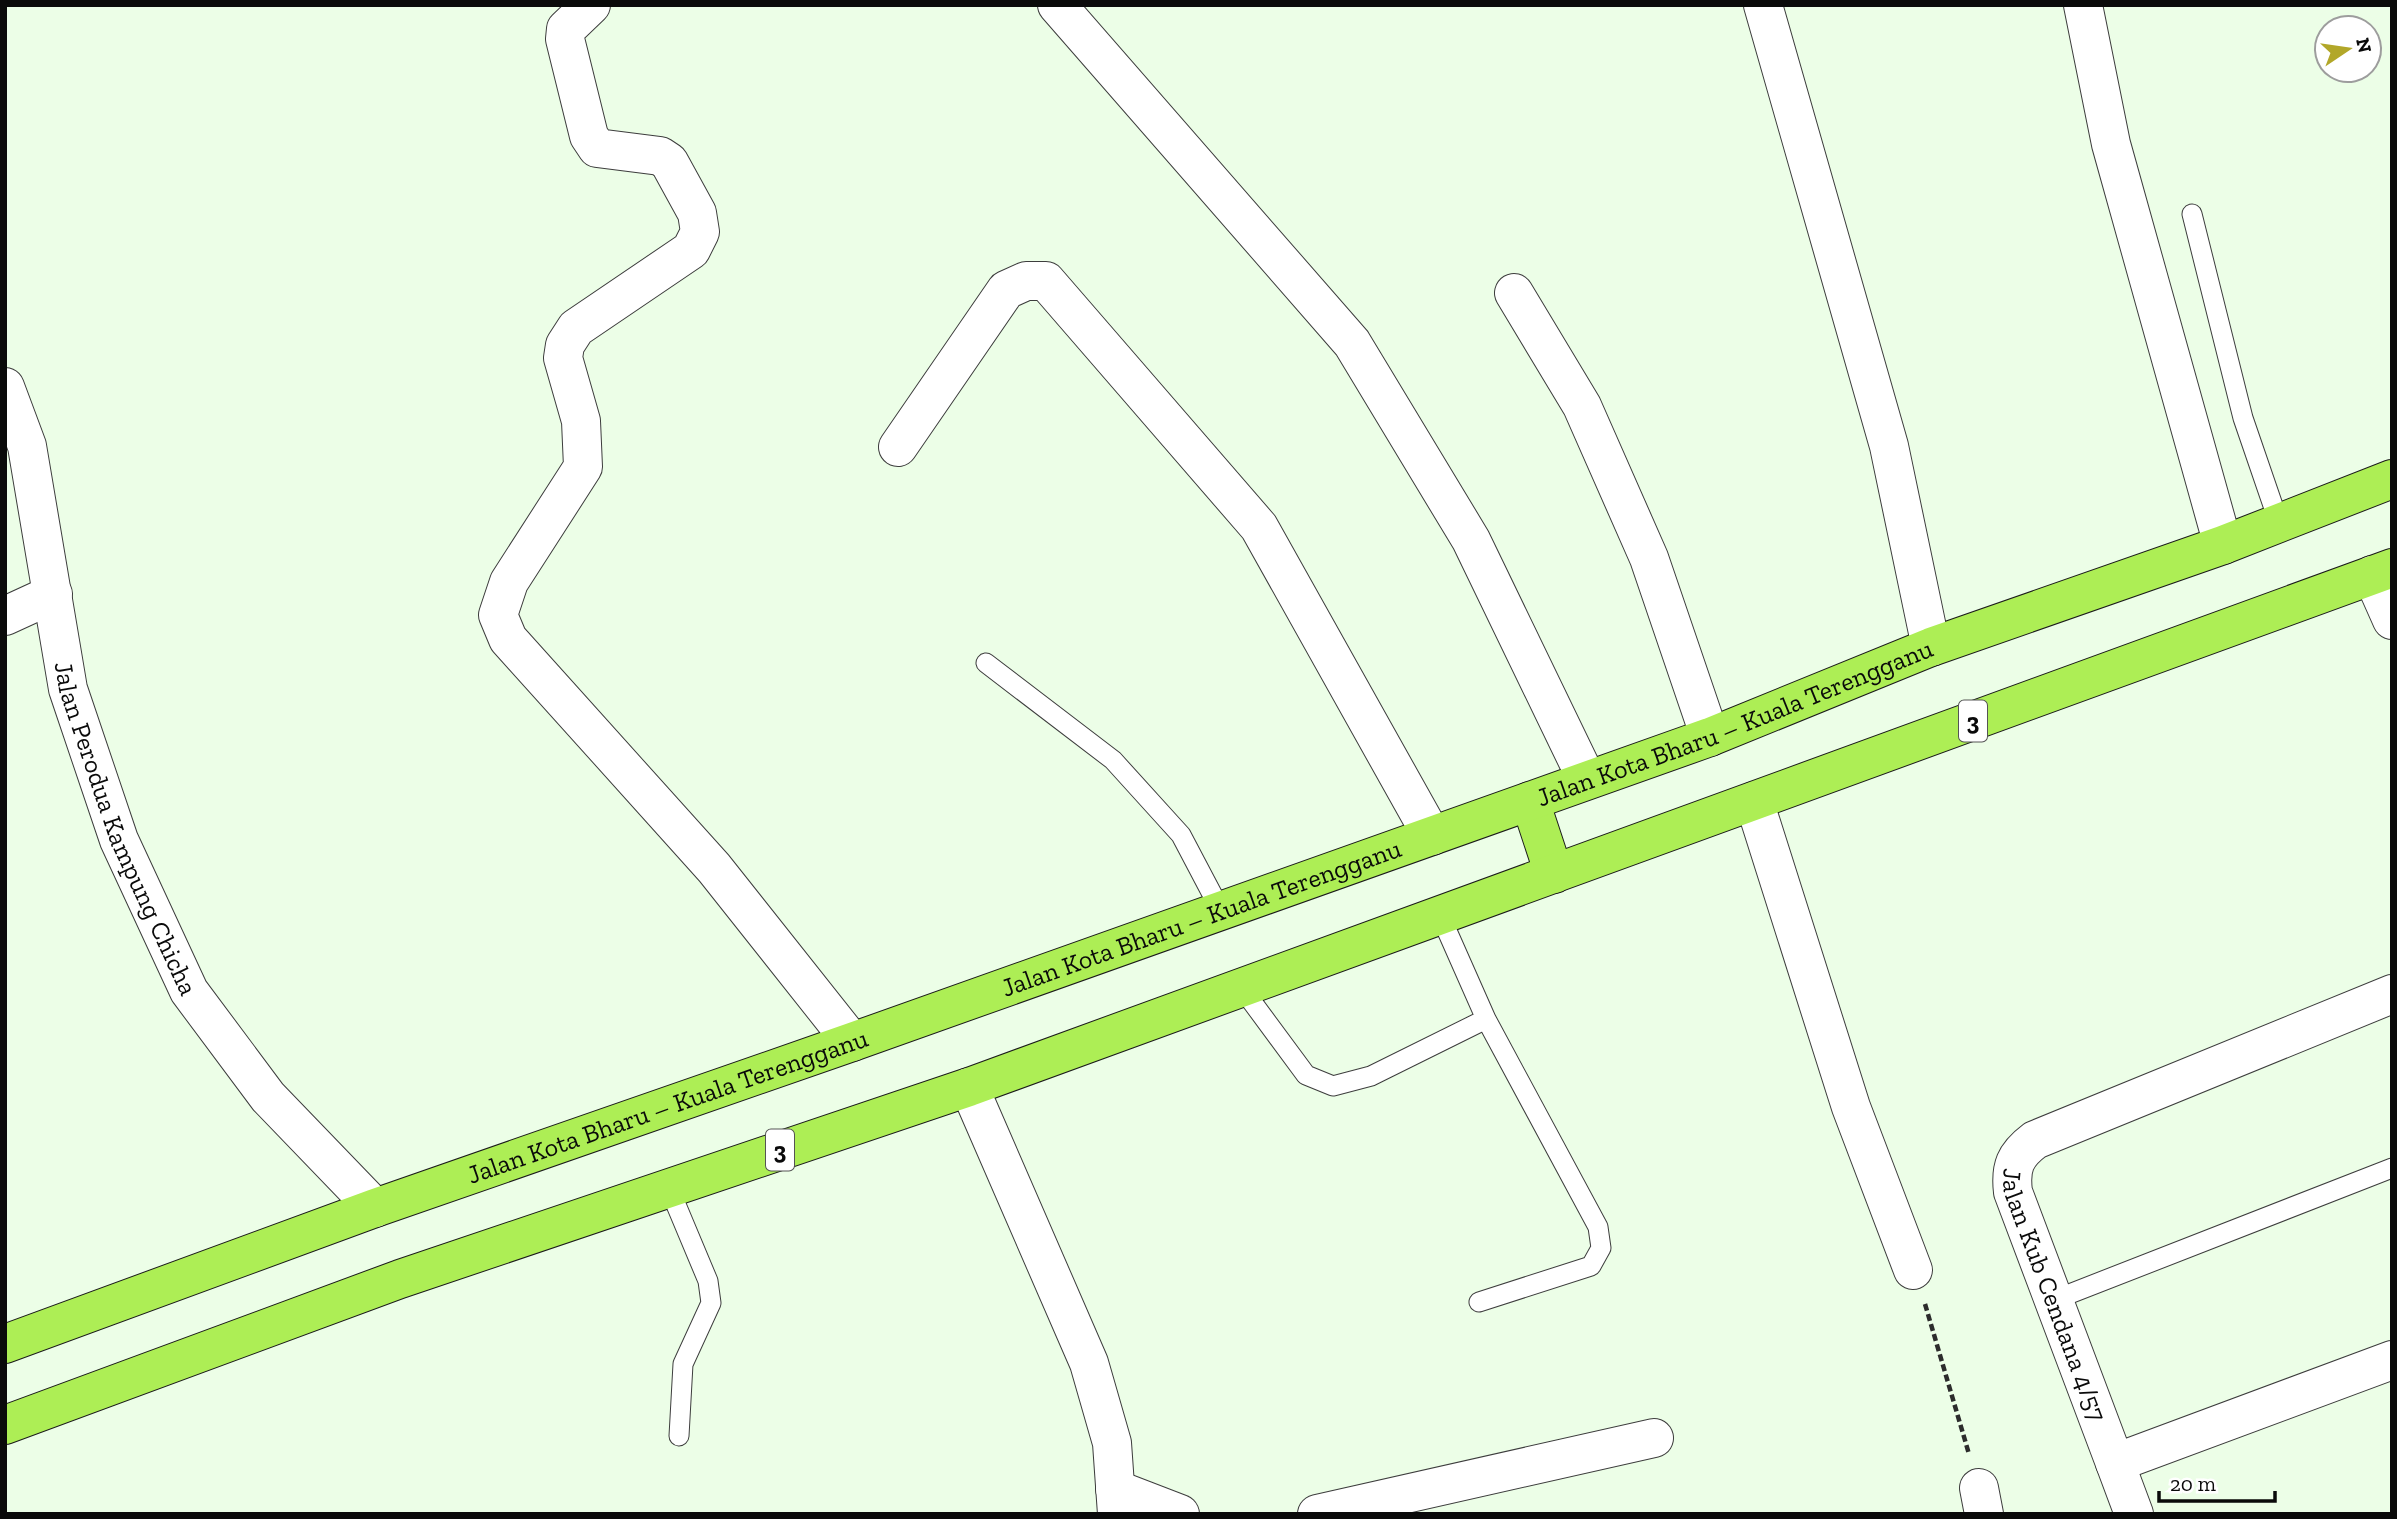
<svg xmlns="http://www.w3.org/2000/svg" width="2397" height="1519" font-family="'Zilla Slab',serif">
  <rect width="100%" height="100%" fill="#ecfee7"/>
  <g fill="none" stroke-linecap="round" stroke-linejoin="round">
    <g stroke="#3d3d3d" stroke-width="21">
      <path id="lane" d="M 2192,214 L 2243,418 L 2279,523
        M 986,663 L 1113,760 L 1181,835 L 1221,911
        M 1241,987 L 1306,1075 L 1333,1086 L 1371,1076 L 1486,1019 L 1440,915
        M 669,1188 L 708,1281 L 711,1303 L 683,1364 L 679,1436
        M 2054,1300 L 2392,1168
        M 1479,1302 L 1591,1266 L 1601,1248 L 1598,1227 L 1486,1019"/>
    </g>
    <g stroke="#3d3d3d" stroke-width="40">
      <g id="street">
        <path d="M 591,5 L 566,29 L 565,39 L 589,136 L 597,148 L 660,156 L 669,162 L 697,213 L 700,232 L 691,250 L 576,328 L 565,345 L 563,358 L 581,421 L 583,467 L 509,582 L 498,615 L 508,639 L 714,868 L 852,1042"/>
        <path d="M 1057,5 L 1352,343 L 1471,540 L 1587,780"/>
        <path d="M 1763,5 L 1889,446 L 1931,647"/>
        <path d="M 2083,5 L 2111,144 L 2223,545"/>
        <path d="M 1514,293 L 1582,406 L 1649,558 L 1710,737"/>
        <path id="s1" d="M 5,387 L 27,446 L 68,689 L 119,840 L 189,991 L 268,1097 L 375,1208"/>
        <path d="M 898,447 L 1006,290 L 1026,281 L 1046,281 L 1259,527 L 1432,836"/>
        <path d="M 2372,575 L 2392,620"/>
        <path d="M 5,616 L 53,594"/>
        <path d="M 1754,801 L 1851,1107 L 1913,1270"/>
        <path id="s2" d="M 2392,994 L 2035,1140 C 2015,1155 2010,1167 2013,1192 L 2115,1463 L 2392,1360"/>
        <path d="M 969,1087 L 1089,1363 L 1112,1443 L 1117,1514"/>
        <path d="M 2115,1463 L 2134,1514"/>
        <path d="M 1979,1488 L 1984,1514"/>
        <path d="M 1115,1489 L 1180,1514"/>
        <path d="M 1317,1514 L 1654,1438"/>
      </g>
    </g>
    <g stroke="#1b1b1b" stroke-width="40">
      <g id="highway">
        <path d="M 1530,801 L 1554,874"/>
        <path id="s3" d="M 5,1344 L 375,1208 L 852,1042 L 1710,737 L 1931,647 L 2223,545 L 2392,479"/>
        <path d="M 5,1425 L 400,1279 L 969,1087 L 2392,568"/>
      </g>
    </g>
    <path stroke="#2c2c2c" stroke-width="4.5" stroke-dasharray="7 3.5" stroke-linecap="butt" d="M 1925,1304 L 1969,1454"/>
    <use href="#lane" stroke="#fff" stroke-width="19"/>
    <use href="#street" stroke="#fff" stroke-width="38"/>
    <use href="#highway" stroke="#adee55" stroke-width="38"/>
  </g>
  <g text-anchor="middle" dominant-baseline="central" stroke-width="7" stroke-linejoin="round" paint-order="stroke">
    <g fill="#fff" stroke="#545454" stroke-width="2">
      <rect x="1959" y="700.5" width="28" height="41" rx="5"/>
      <rect x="766" y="1129.5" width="28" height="41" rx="5"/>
    </g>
    <g font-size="24" font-weight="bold" fill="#0a0a0a">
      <text x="1973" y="721">3</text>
      <text x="780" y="1150">3</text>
    </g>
    <g font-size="26" fill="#0a0a0a" stroke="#fff">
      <text stroke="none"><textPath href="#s3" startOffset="1838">Jalan Kota Bharu – Kuala Terengganu</textPath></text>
      <text stroke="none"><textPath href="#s1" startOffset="460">Jalan Perodua Kampung Chicha</textPath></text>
      <text stroke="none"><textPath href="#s3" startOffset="1270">Jalan Kota Bharu – Kuala Terengganu</textPath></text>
      <text stroke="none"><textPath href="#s3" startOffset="704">Jalan Kota Bharu – Kuala Terengganu</textPath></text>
      <text stroke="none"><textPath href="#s2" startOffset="556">Jalan Kub Cendana 4/57</textPath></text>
    </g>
  </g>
  <rect width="2397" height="1519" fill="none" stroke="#0a0a0a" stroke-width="14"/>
  <g transform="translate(2348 49) rotate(77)"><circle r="33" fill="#ffffff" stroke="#9d9d9d" stroke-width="2"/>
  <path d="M0-5L12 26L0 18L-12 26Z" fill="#b2a729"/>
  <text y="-10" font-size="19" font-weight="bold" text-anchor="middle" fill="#0a0a0a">N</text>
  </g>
  <path d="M2159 1491v10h116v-10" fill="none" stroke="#0a0a0a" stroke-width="3.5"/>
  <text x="2170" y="1491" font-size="21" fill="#0a0a0a" stroke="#ffffff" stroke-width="5" paint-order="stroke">20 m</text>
</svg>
